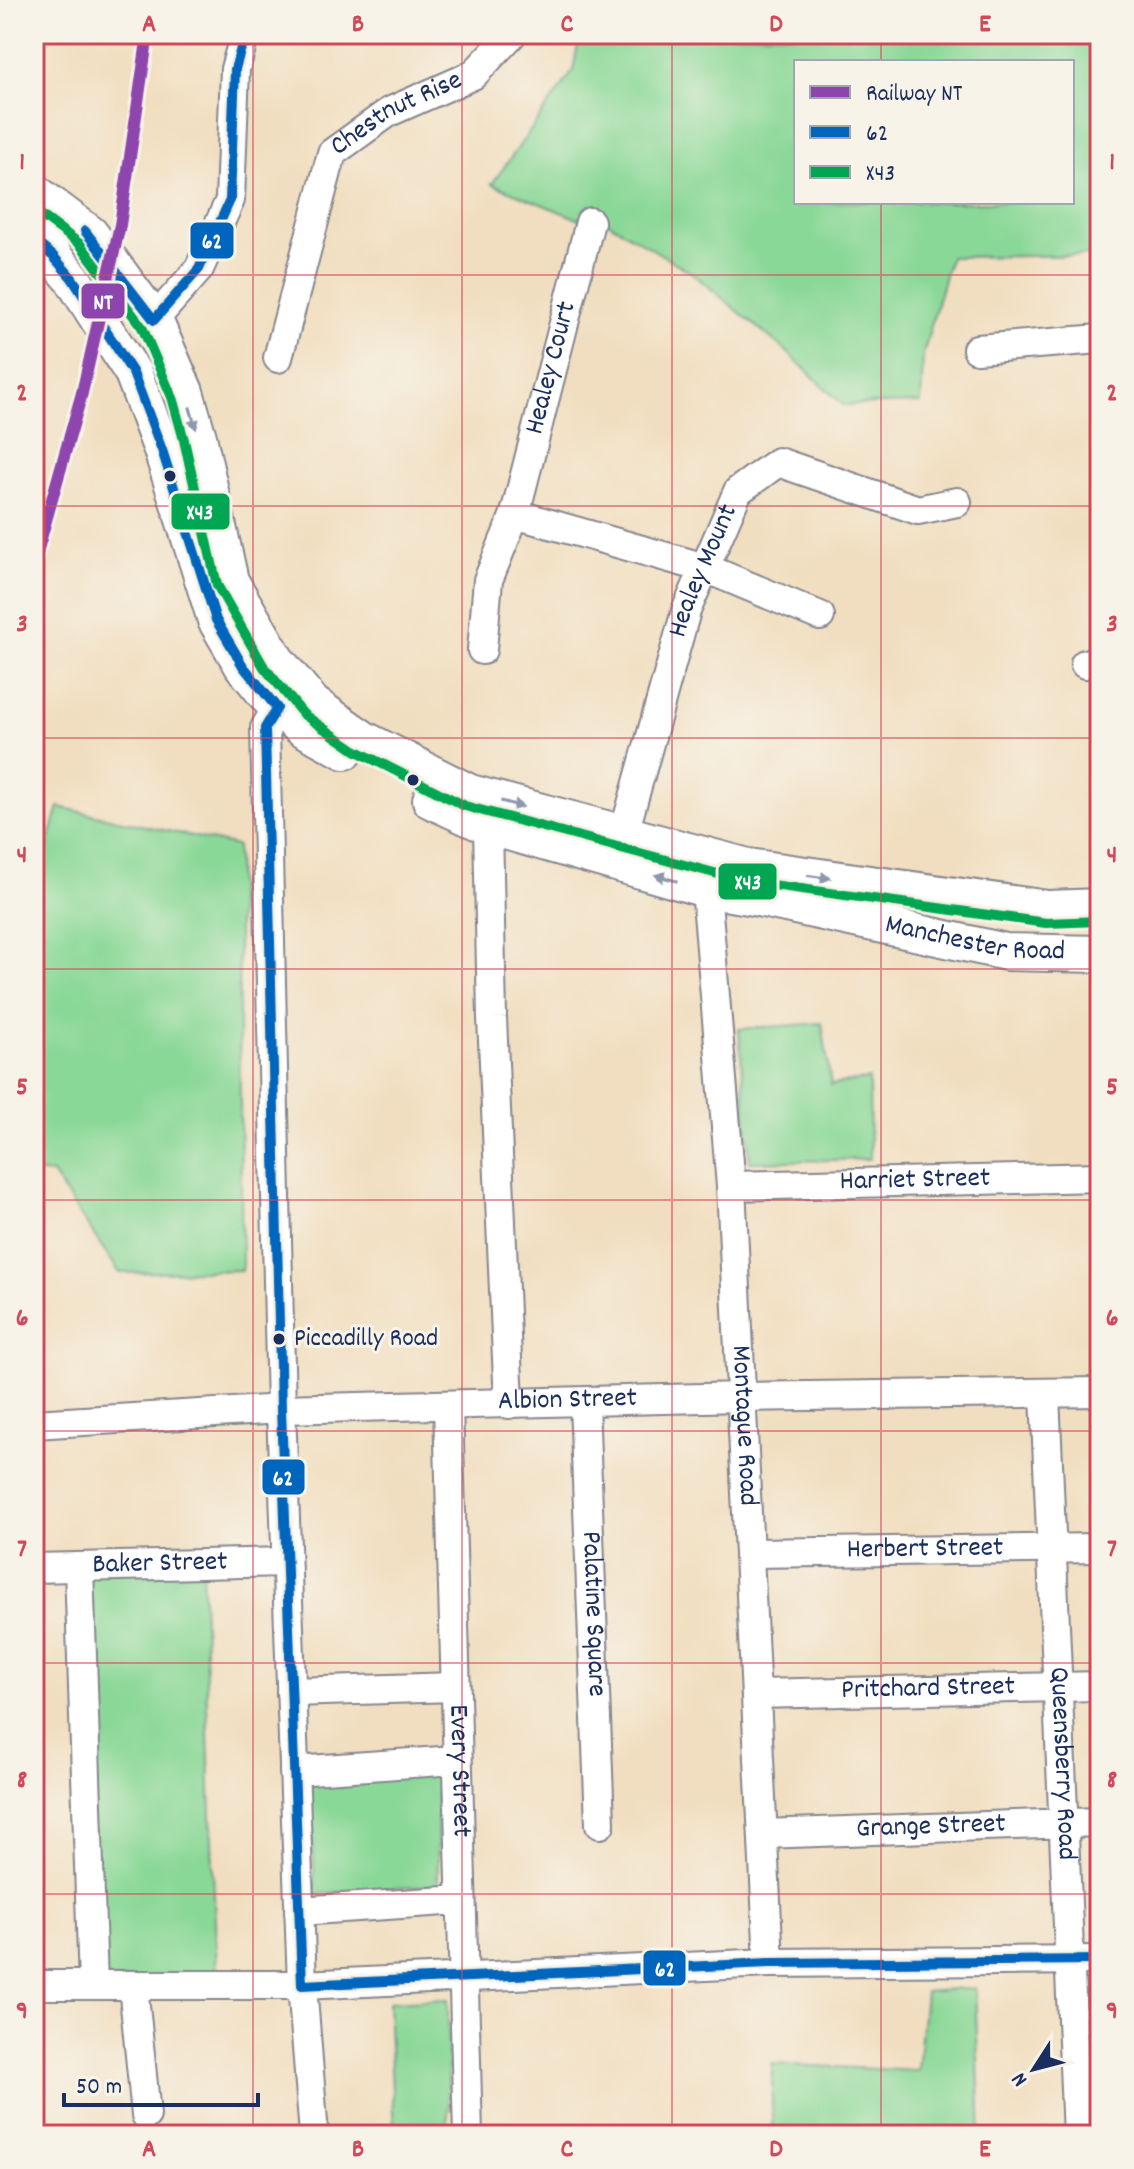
<svg xmlns="http://www.w3.org/2000/svg" width="1134" height="2169" font-family="Dekko,sans-serif">
  <rect width="100%" height="100%" fill="#f7f3e8"/>
  <filter id="ink" filterUnits="userSpaceOnUse"><feTurbulence type="fractalNoise" baseFrequency=".0125" numOctaves="2"/><feDisplacementMap in="SourceGraphic" scale="16" xChannelSelector="R" yChannelSelector="G"/><feConvolveMatrix kernelMatrix="1 2 1 2 8 2 1 2 1" color-interpolation-filters="sRGB"/></filter>
  <filter id="wash" filterUnits="userSpaceOnUse"><feTurbulence type="fractalNoise" baseFrequency=".006" numOctaves="4" result="noise"/><feDisplacementMap in="SourceGraphic" scale="32" xChannelSelector="R" yChannelSelector="G"/><feGaussianBlur stdDeviation="1.8" result="paint"/><feColorMatrix in="noise" values="0 0 0 0 0 0 0 0 0 0 0 0 0 0 0 0 0 1.4 0 .05"/><feComposite in="paint" operator="in"/></filter>
  <g filter="url(#wash)">
    <rect width="100%" height="100%" fill="#f1dec0"/>
    <path fill="#8ad897" stroke="#52847a" stroke-width="2" fill-rule="evenodd" d="M 580,34 L 1096,34 L 1100,98 L 1100,255 L 950,257 L 923,355 L 921,403 L 843,405 L 785,350 L 692,273 L 596,215 L 578,219 L 492,184 L 573,71 ZM 796,62 L 1072,62 L 1072,202 L 796,202 Z
      M 59,807 L 237,846 L 242,1270 L 120,1273 L 52,1174 L 34,1172 L 34,892 Z
      M 822,1023 L 831,1085 L 869,1079 L 870,1159 L 750,1162 L 739,1029 Z
      M 202,1569 L 217,1977 L 97,1981 L 84,1572 Z
      M 437,1774 L 438,1885 L 315,1894 L 311,1782 Z
      M 975,1988 L 981,2135 L 772,2135 L 772,2064 L 918,2071 L 925,1992 Z
      M 448,1999 L 448,2135 L 394,2135 L 388,2002 Z"/>
  </g>
  <g filter="url(#ink)">
    <g fill="none" stroke-linecap="round" stroke-linejoin="round">
      <g stroke="#86868f" stroke-width="32">
        <g id="minor">
          <path d="M 154,320 L 199,269 L 230,200 L 235,69 L 245,34"/>
          <path d="M 977,349 L 1100,339"/>
          <path id="s1" d="M 278,358 L 332,153 L 389,112 L 473,75 L 512,34"/>
          <path d="M 515,514 L 705,568 L 820,616"/>
          <path id="s2" d="M 482,650 L 488,580 L 515,514 L 590,222"/>
          <path d="M 1085,664 L 1100,660"/>
          <path d="M 292,694 L 277,708 L 265,728 L 281,1409 L 302,1985 L 314,2135"/>
          <path d="M 488,826 L 492,1018 L 509,1404"/>
          <path id="s3" d="M 624,833 L 686,611 L 738,491 L 778,462 L 918,510 L 957,502"/>
          <path id="s4" d="M 706,889 L 731,1186 L 769,1963"/>
          <path id="s5" d="M 731,1186 L 1100,1177"/>
          <path id="s6" d="M 1045,1394 L 1077,2135"/>
          <path id="s7" d="M 584,1402 L 600,1824"/>
          <path id="s8" d="M 448,1405 L 468,2135"/>
          <path id="s9" d="M 34,1424 L 281,1409 L 742,1397 L 1100,1392"/>
          <path id="s10" d="M 749,1553 L 1100,1548"/>
          <path d="M 79,1567 L 93,1985"/>
          <path id="s11" d="M 34,1568 L 286,1562"/>
          <path d="M 291,1692 L 455,1687"/>
          <path id="s12" d="M 756,1694 L 1100,1686"/>
          <path d="M 294,1771 L 456,1760"/>
          <path id="s13" d="M 763,1834 L 1100,1822"/>
          <path d="M 299,1911 L 460,1900"/>
          <path d="M 34,1985 L 302,1985 L 769,1963 L 1100,1960"/>
          <path d="M 133,1985 L 146,2115"/>
        </g>
      </g>
      <g stroke="#86868f" stroke-width="40">
        <g id="major">
          <path d="M 34,192 L 90,234 L 154,320 L 185,392 L 198,437 L 230,581 L 276,660 L 313,704 L 363,739 L 470,793 L 748,867 L 1048,909 L 1100,907"/>
          <path d="M 34,241 L 53,256 L 72,278 L 133,373 L 162,450 L 216,620 L 243,666 L 277,708 L 301,727 L 345,751"/>
          <path id="s14" d="M 431,800 L 488,826 L 706,889 L 749,896 L 1006,952 L 1100,954"/>
        </g>
      </g>
      <use href="#minor" stroke="#fff" stroke-width="28"/>
      <use href="#major" stroke="#fff" stroke-width="36"/>
      <g stroke="#f7f3e8" stroke-width="16">
        <path id="bus-1" d="M 85,231 L 154,320 L 199,269 L 230,200 L 235,69 L 245,34
          M 34,241 L 53,256 L 72,278 L 133,373 L 162,450 L 216,620 L 243,666 L 277,708 L 265,728 L 281,1409 L 302,1985 L 769,1963 L 1100,1960"/>
      </g>
      <g stroke="#f7f3e8" stroke-width="16">
        <path id="bus-2" d="M 34,210 L 80,244 L 142,327 L 172,397 L 184,440 L 217,585 L 264,667 L 303,714 L 355,750 L 465,806 L 744,881 L 1046,923 L 1100,921"/>
      </g>
      <use href="#bus-1" stroke="#0065bd" stroke-width="10"/>
      <use href="#bus-2" stroke="#00a651" stroke-width="10"/>
      <g stroke="#f7f3e8" stroke-width="18">
        <path id="rail-1" d="M 34,563 L 82,393 L 120,225 L 148,34"/>
      </g>
      <use href="#rail-1" stroke="#8e44ad" stroke-width="12"/>
    </g>
    <defs><path id="oneway-solid" d="M-6-.8H1V-3.2L6.5 0L1 3.2V.8H-6Z" transform="scale(2)"/></defs>
    <g fill="#8d97ae">
      <use href="#oneway-solid" transform="translate(193 418) rotate(74)"/>
      <use href="#oneway-solid" transform="translate(512 804) rotate(15)"/>
      <use href="#oneway-solid" transform="translate(819 877) rotate(8)"/>
      <use href="#oneway-solid" transform="translate(666 878) rotate(-164)"/>
    </g>
  </g>
  <path fill="none" stroke="#d1495b" stroke-width="2" stroke-opacity="0.55" d="M 253,34 L 253,2135M 462,34 L 462,2135M 672,34 L 672,2135M 881,34 L 881,62M 881,202 L 881,2135M 34,275 L 1100,275M 34,506 L 1100,506M 34,738 L 1100,738M 34,969 L 1100,969M 34,1200 L 1100,1200M 34,1431 L 1100,1431M 34,1663 L 1100,1663M 34,1894 L 1100,1894"/>
  <g fill="#1b2f5e" stroke="#f7f3e8" stroke-width="3">
    <circle cx="170" cy="476" r="7"/>
    <circle cx="413" cy="780" r="7"/>
    <circle cx="279" cy="1339" r="7"/>
  </g>
  <g text-anchor="middle" dominant-baseline="central" stroke-width="6" stroke-linejoin="round" paint-order="stroke">
    <g font-size="26" fill="#1b2f5e" stroke="#f7f3e8" text-anchor="start">
      <text x="294" y="1339">Piccadilly Road</text>
    </g>
    <g font-size="28" fill="#1b2f5e" stroke="#f7f3e8">
      <text stroke="none"><textPath href="#s1" startOffset="288">Chestnut Rise</textPath></text>
      <text stroke="none"><textPath href="#s2" startOffset="292">Healey Court</textPath></text>
      <text stroke="none"><textPath href="#s3" startOffset="274">Healey Mount</textPath></text>
      <text stroke="none"><textPath href="#s14" startOffset="564">Manchester Road</textPath></text>
      <text stroke="none"><textPath href="#s5" startOffset="184">Harriet Street</textPath></text>
      <text stroke="none"><textPath href="#s9" startOffset="534">Albion Street</textPath></text>
      <text stroke="none"><textPath href="#s4" startOffset="538">Montague Road</textPath></text>
      <text stroke="none"><textPath href="#s10" startOffset="176">Herbert Street</textPath></text>
      <text stroke="none"><textPath href="#s11" startOffset="126">Baker Street</textPath></text>
      <text stroke="none"><textPath href="#s7" startOffset="212">Palatine Square</textPath></text>
      <text stroke="none"><textPath href="#s12" startOffset="172">Pritchard Street</textPath></text>
      <text stroke="none"><textPath href="#s6" startOffset="370">Queensberry Road</textPath></text>
      <text stroke="none"><textPath href="#s8" startOffset="366">Every Street</textPath></text>
      <text stroke="none"><textPath href="#s13" startOffset="168">Grange Street</textPath></text>
    </g>
  </g>
  <g stroke="#f7f3e8" stroke-width="3">
    <rect x="189" y="221" width="46" height="39" rx="8" fill="#0065bd"/>
    <rect x="80" y="282" width="46" height="38" rx="8" fill="#8e44ad"/>
    <rect x="170" y="492" width="61" height="39" rx="8" fill="#00a651"/>
    <rect x="717" y="862" width="61" height="39" rx="8" fill="#00a651"/>
    <rect x="261" y="1458" width="45" height="38" rx="8" fill="#0065bd"/>
    <rect x="642" y="1949" width="45" height="38" rx="8" fill="#0065bd"/>
  </g>
  <g font-size="22" text-anchor="middle" font-weight="bold" fill="#fff">
    <text x="212" y="248">62</text>
    <text x="103" y="309">NT</text>
    <text x="200" y="519">X43</text>
    <text x="748" y="889">X43</text>
    <text x="283" y="1485">62</text>
    <text x="665" y="1976">62</text>
  </g>
  <rect width="1134" height="2169" fill="none" stroke="#f7f3e8" stroke-width="88"/>
  <rect x="794" y="60" width="280" height="144" fill="#f7f3e8" stroke="#9fa5b1" stroke-width="2"/>
  <rect x="810" y="86" width="40" height="12" fill="#8e44ad" stroke="#9fa5b1" stroke-width="2"/>
  <text x="866" y="100" font-size="24" fill="#1b2f5e">Railway NT</text>
  <rect x="810" y="126" width="40" height="12" fill="#0065bd" stroke="#9fa5b1" stroke-width="2"/>
  <text x="866" y="140" font-size="24" fill="#1b2f5e">62</text>
  <rect x="810" y="166" width="40" height="12" fill="#00a651" stroke="#9fa5b1" stroke-width="2"/>
  <text x="866" y="180" font-size="24" fill="#1b2f5e">X43</text>
  <g transform="translate(1034 2069) rotate(234)" stroke="#f7f3e8" stroke-width="6" paint-order="stroke">
  <path d="M0-6L14 30L0 20L-14 30Z" fill="#1b2f5e"/>
  <text y="-12" font-size="22" font-weight="bold" text-anchor="middle" fill="#1b2f5e">N</text>
  </g>
  <path d="M64 2093v12h194v-12" fill="none" stroke="#1b2f5e" stroke-width="4"/>
  <text x="76" y="2093" font-size="24" fill="#1b2f5e" stroke="#f7f3e8" stroke-width="6" paint-order="stroke">50 m</text>
  <rect x="44" y="44" width="1046" height="2081" fill="none" stroke="#d1495b" stroke-width="3"/>
  <g font-size="26" text-anchor="middle" font-weight="bold" fill="#d1495b">
    <text x="149" y="31">A</text>
    <text x="358" y="31">B</text>
    <text x="567" y="31">C</text>
    <text x="776" y="31">D</text>
    <text x="985" y="31">E</text>
    <text x="22" y="169">1</text>
    <text x="1112" y="169">1</text>
    <text x="22" y="400">2</text>
    <text x="1112" y="400">2</text>
    <text x="22" y="631">3</text>
    <text x="1112" y="631">3</text>
    <text x="22" y="862">4</text>
    <text x="1112" y="862">4</text>
    <text x="22" y="1094">5</text>
    <text x="1112" y="1094">5</text>
    <text x="22" y="1325">6</text>
    <text x="1112" y="1325">6</text>
    <text x="22" y="1556">7</text>
    <text x="1112" y="1556">7</text>
    <text x="22" y="1787">8</text>
    <text x="1112" y="1787">8</text>
    <text x="22" y="2018">9</text>
    <text x="1112" y="2018">9</text>
    <text x="149" y="2156">A</text>
    <text x="358" y="2156">B</text>
    <text x="567" y="2156">C</text>
    <text x="776" y="2156">D</text>
    <text x="985" y="2156">E</text>
  </g>
</svg>
